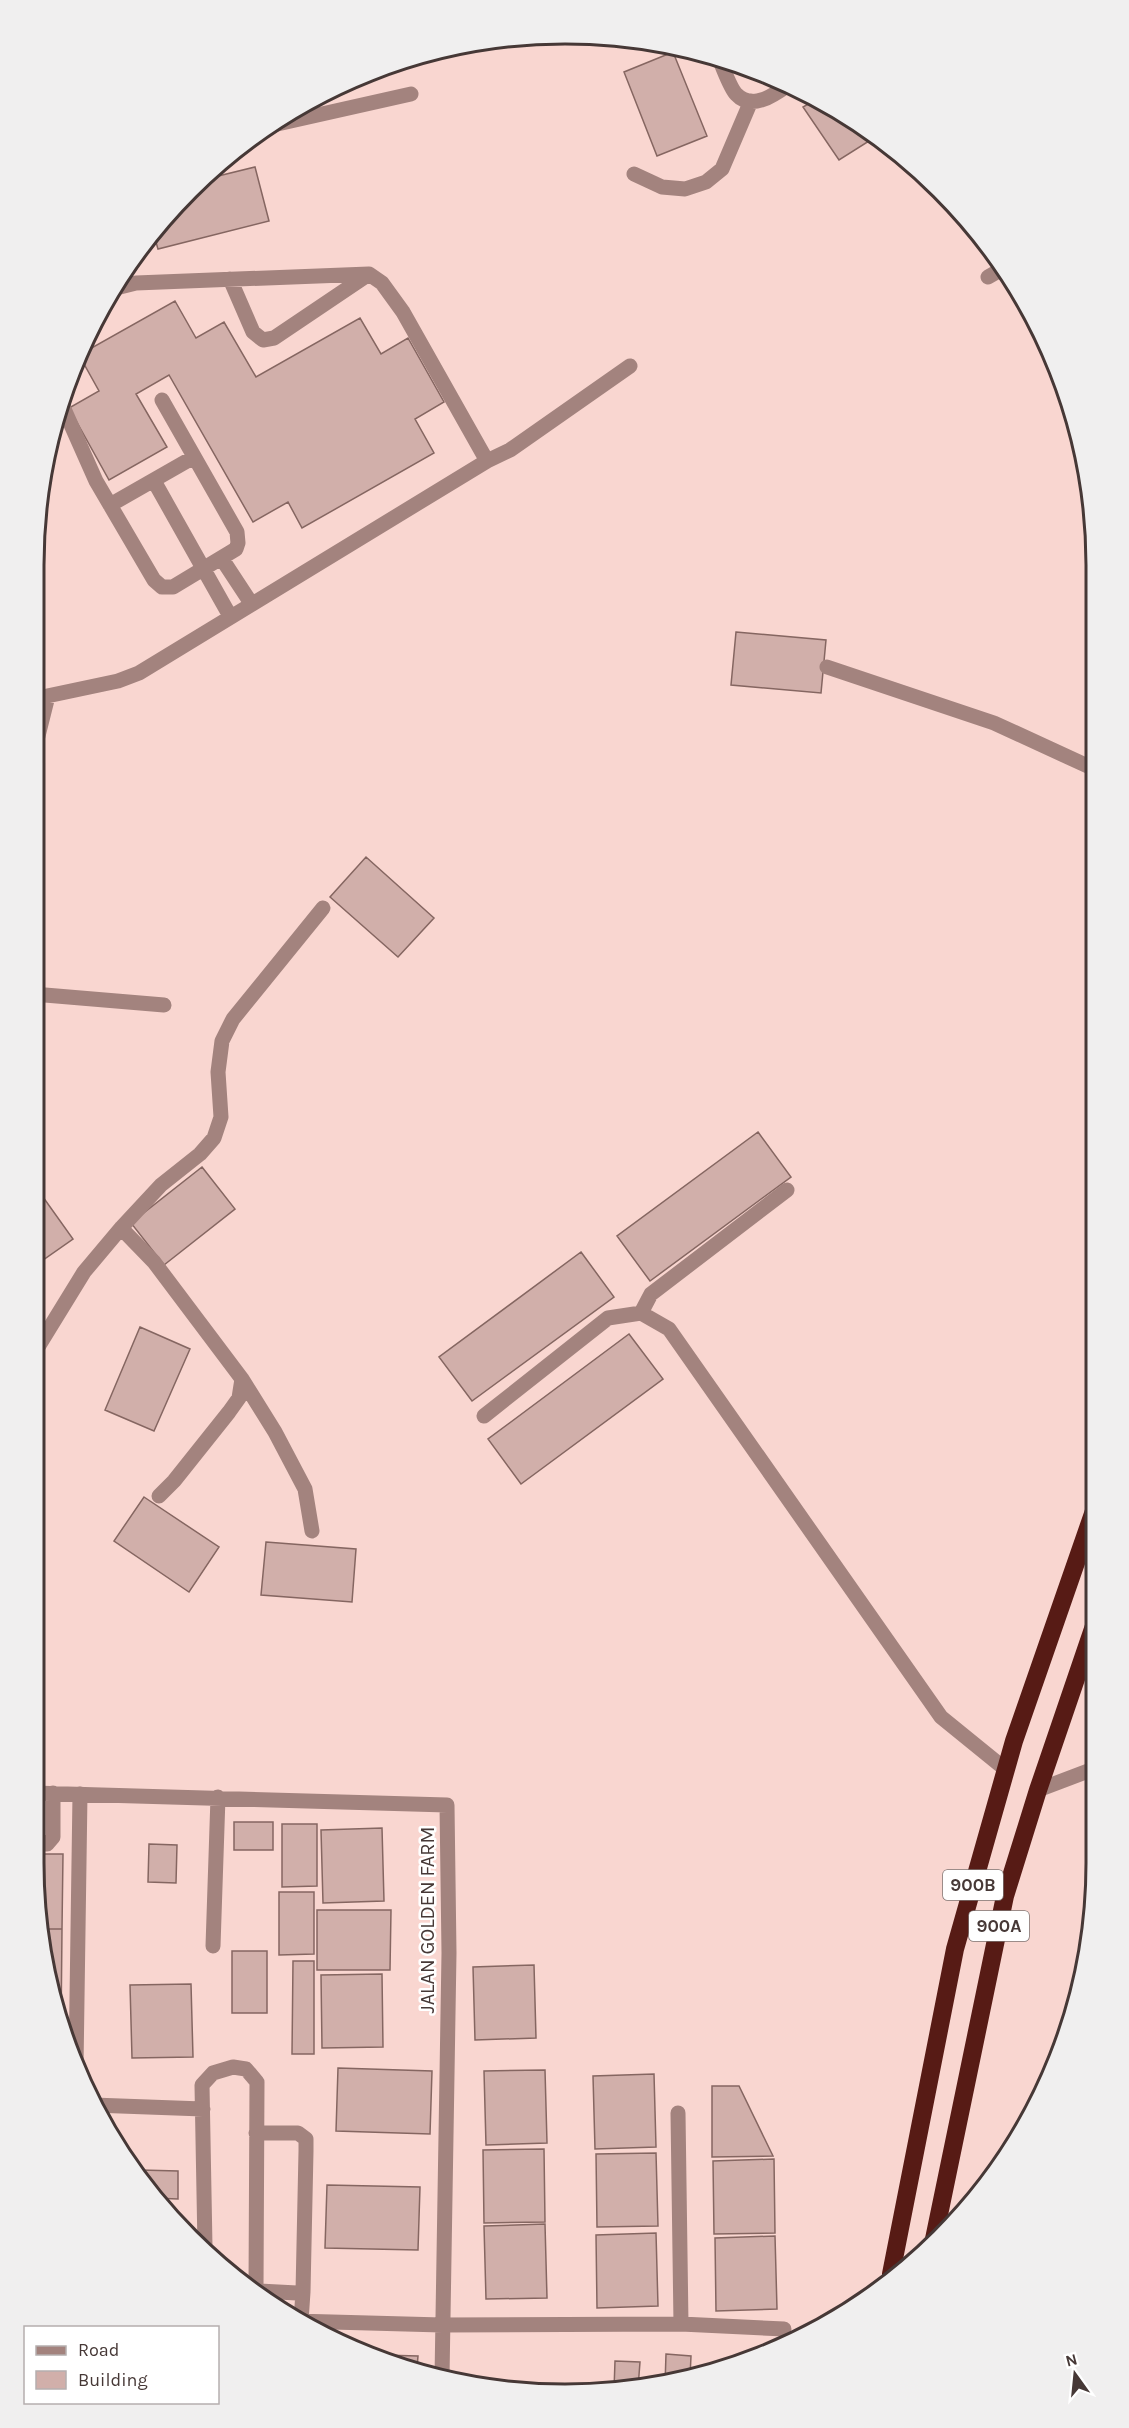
<svg xmlns="http://www.w3.org/2000/svg" width="1129" height="2428" font-family="Karla,sans-serif">
  <rect width="100%" height="100%" fill="#f9d6d0"/>
  <path fill="#d1afaa" stroke="#856661" stroke-width="1.5" d="M 673,52 L 707,136 L 657,156 L 624,72 Z
    M 815,100 L 877,136 L 839,160 L 803,107 Z
    M 255,167 L 269,221 L 158,249 L 153,232 L 188,189 L 198,181 Z
    M 149,238 L 151,249 L 136,253 Z
    M 175,301 L 196,338 L 224,322 L 256,377 L 360,318 L 381,354 L 408,338 L 444,402 L 415,419 L 434,453 L 302,528 L 288,502 L 253,522 L 169,375 L 136,394 L 167,447 L 109,480 L 69,408 L 99,391 L 79,355 Z
    M 736,632 L 826,640 L 821,693 L 731,685 Z
    M 366,857 L 434,918 L 398,957 L 330,897 Z
    M 758,1132 L 791,1177 L 650,1281 L 617,1236 Z
    M 202,1167 L 235,1209 L 164,1265 L 131,1223 Z
    M 33,1183 L 73,1239 L 33,1267 Z
    M 581,1252 L 614,1297 L 472,1401 L 439,1357 Z
    M 140,1327 L 190,1349 L 154,1431 L 105,1410 Z
    M 629,1334 L 663,1379 L 521,1484 L 488,1439 Z
    M 144,1497 L 219,1547 L 189,1592 L 114,1541 Z
    M 266,1542 L 356,1549 L 352,1602 L 261,1595 Z
    M 234,1822 L 273,1822 L 273,1850 L 234,1850 Z
    M 282,1824 L 317,1824 L 317,1886 L 282,1887 Z
    M 382,1828 L 384,1901 L 323,1903 L 321,1830 Z
    M 149,1844 L 177,1845 L 176,1883 L 148,1882 Z
    M 33,1854 L 63,1854 L 62,1929 L 44,1929 Z
    M 279,1892 L 314,1892 L 314,1954 L 279,1955 Z
    M 317,1910 L 391,1910 L 390,1970 L 317,1970 Z
    M 44,1929 L 62,1929 L 61,2030 Z
    M 232,1951 L 267,1951 L 267,2013 L 232,2013 Z
    M 293,1961 L 314,1961 L 314,2054 L 292,2054 Z
    M 534,1965 L 536,2038 L 475,2040 L 473,1967 Z
    M 382,1974 L 383,2047 L 322,2048 L 321,1975 Z
    M 191,1984 L 193,2057 L 132,2058 L 130,1985 Z
    M 338,2068 L 432,2071 L 430,2134 L 336,2131 Z
    M 545,2070 L 547,2143 L 486,2145 L 484,2071 Z
    M 654,2074 L 656,2147 L 595,2149 L 593,2076 Z
    M 712,2086 L 739,2086 L 773,2156 L 712,2157 Z
    M 544,2149 L 545,2222 L 484,2223 L 483,2150 Z
    M 656,2153 L 658,2226 L 597,2227 L 596,2154 Z
    M 774,2159 L 775,2233 L 714,2234 L 713,2161 Z
    M 140,2170 L 178,2171 L 178,2199 L 153,2198 L 139,2178 Z
    M 327,2185 L 420,2187 L 418,2250 L 325,2248 Z
    M 545,2224 L 547,2298 L 486,2299 L 484,2226 Z
    M 656,2233 L 658,2306 L 597,2308 L 596,2235 Z
    M 775,2236 L 777,2309 L 716,2311 L 715,2238 Z
    M 666,2354 L 691,2356 L 690,2377 L 665,2385 Z
    M 381,2355 L 418,2356 L 417,2368 Z
    M 615,2361 L 640,2362 L 638,2388 L 614,2390 Z"/>
  <g fill="none" stroke-linecap="round" stroke-linejoin="round">
    <path stroke="#a3837e" stroke-width="15" d="M 719,59 C 723,67 730,88 736,94 C 752,111 774,95 788,85
      M 264,127 L 411,94
      M 634,174 L 662,187 L 685,189 L 706,182 L 722,169 L 751,101
      M 988,277 L 1002,269
      M 230,279 L 253,332 L 263,340 L 274,338 L 369,274
      M 112,289 L 136,283 L 369,274 L 382,283 L 403,312 L 487,461
      M 62,399 L 64,409 L 96,481 L 154,580 L 162,587 L 173,587 L 236,549 L 238,543 L 237,532 L 162,400
      M 154,481 L 230,616
      M 110,505 L 194,457
      M 222,559 L 251,603
      M 827,667 L 994,723 L 1092,768
      M 33,699 L 118,681 L 139,673 L 487,461 L 510,450 L 630,366
      M 33,756 L 48,696
      M 33,994 L 164,1005
      M 121,1228 L 154,1262 L 242,1379 L 275,1432 L 305,1489 L 312,1531
      M 641,1313 L 651,1294 L 787,1190
      M 33,1355 L 84,1272 L 121,1228 L 161,1185 L 200,1154 L 214,1138 L 221,1117 L 218,1072 L 222,1041 L 233,1019 L 323,908
      M 484,1416 L 608,1318 L 641,1313 L 669,1329 L 941,1717 L 1005,1769
      M 159,1496 L 174,1481 L 229,1412 L 239,1398 L 242,1379
      M 1038,1790 L 1096,1768
      M 33,1793 L 447,1805 L 449,1953 L 442,2378
      M 33,1844 L 47,1844 L 53,1837 L 53,1793
      M 213,1946 L 218,1797
      M 76,2067 L 80,1794
      M 93,2105 L 203,2109
      M 678,2113 L 681,2324
      M 256,2133 L 298,2133 L 306,2139 L 306,2151 L 303,2292 L 297,2293 L 259,2291
      M 205,2247 L 202,2085 L 213,2073 L 233,2067 L 246,2069 L 257,2082 L 256,2288
      M 295,2321 L 442,2325 L 681,2324 L 784,2329
      M 301,2321 L 303,2292"/>
    <path stroke="#571b15" stroke-width="18" d="M 934,2239 L 1005,1896 L 1038,1790 L 1095,1623
      M 891,2274 L 955,1949 L 1014,1741 L 1095,1508"/>
  </g>
  <g text-anchor="middle" dominant-baseline="central" stroke-width="5" stroke-linejoin="round" paint-order="stroke">
    <g fill="#fff" stroke="#7e7472" stroke-width="1.5">
      <rect x="943" y="1870" width="60" height="30" rx="4.5"/>
      <rect x="969" y="1911" width="60" height="30" rx="4.5"/>
    </g>
    <g font-size="18" font-weight="bold" fill="#463836">
      <text x="973" y="1885">900B</text>
      <text x="999" y="1926">900A</text>
    </g>
    <g font-size="20" fill="#463836" stroke="#fff">
      <text transform="translate(427 1920) rotate(-90)">JALAN GOLDEN FARM</text>
    </g>
  </g>
  <path d="M0 0H1129V2428H0ZM565 44H565A521 521 0 0 1 1086 565V1863A521 521 0 0 1 565 2384H565A521 521 0 0 1 44 1863V565A521 521 0 0 1 565 44Z" fill="#f0efef" fill-rule="evenodd"/>
  <path fill="none" stroke="#463836" stroke-width="3" d="M565 44H565A521 521 0 0 1 1086 565V1863A521 521 0 0 1 565 2384H565A521 521 0 0 1 44 1863V565A521 521 0 0 1 565 44Z"/>
  <rect x="24" y="2326" width="195" height="78" fill="#ffffff" stroke="#b5afaf" stroke-width="1.5"/>
  <rect x="36" y="2346" width="30" height="9" fill="#a3837e" stroke="#b5afaf" stroke-width="1.5"/>
  <text x="78" y="2356" font-size="18" fill="#463836">Road</text>
  <rect x="36" y="2371" width="30" height="18" fill="#d1afaa" stroke="#b5afaf" stroke-width="1.5"/>
  <text x="78" y="2386" font-size="18" fill="#463836">Building</text>
  <g transform="translate(1075 2374) rotate(345)" stroke="#ffffff" stroke-width="4.5" paint-order="stroke">
  <path d="M0-4.5L10 22L0 15L-10 22Z" fill="#463836"/>
  <text y="-9" font-size="16" font-weight="bold" text-anchor="middle" fill="#463836">N</text>
  </g>
</svg>
